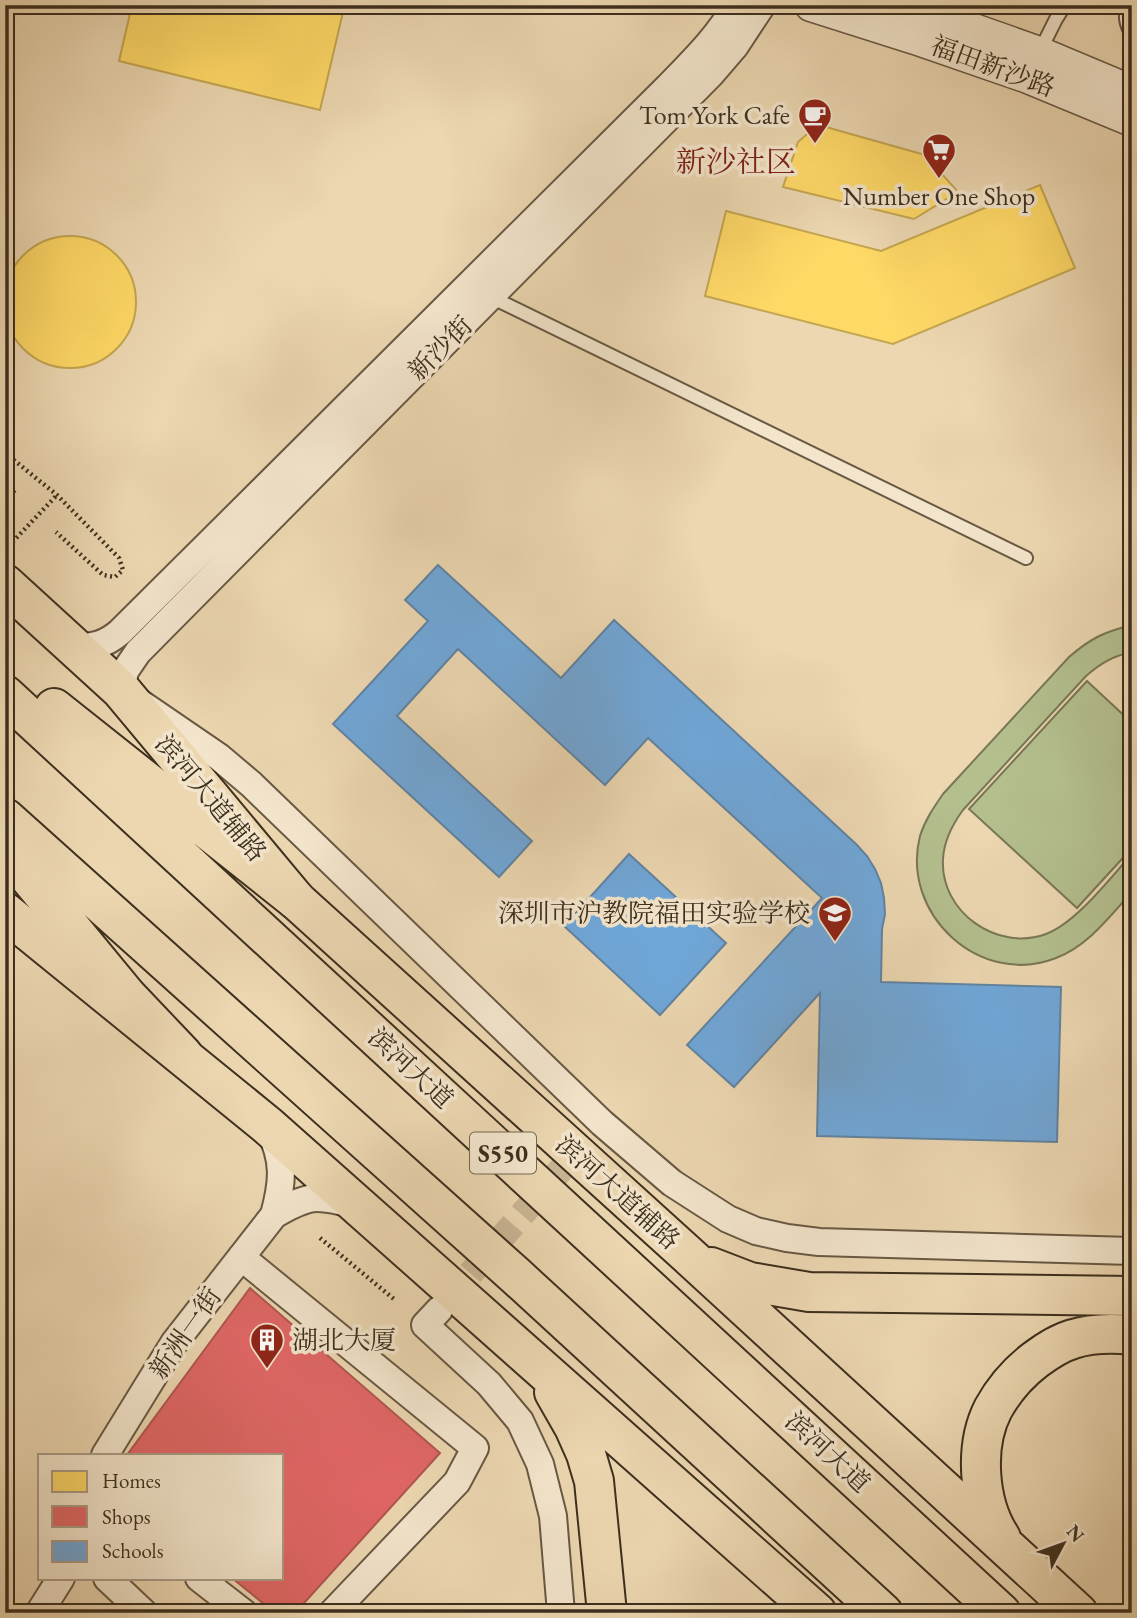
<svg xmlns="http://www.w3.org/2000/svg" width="1137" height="1618" font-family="'EB Garamond','Noto Serif SC',serif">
  <rect width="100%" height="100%" fill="#ecd7b1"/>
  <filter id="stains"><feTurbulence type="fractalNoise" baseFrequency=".00286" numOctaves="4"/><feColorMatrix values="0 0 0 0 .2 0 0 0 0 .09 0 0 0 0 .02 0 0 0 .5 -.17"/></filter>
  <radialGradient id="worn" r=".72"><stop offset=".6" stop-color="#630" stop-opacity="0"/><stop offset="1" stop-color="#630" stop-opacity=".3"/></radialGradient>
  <path fill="#b4bf8e" stroke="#787756" stroke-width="2" d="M 1132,625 L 1132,652 C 1113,656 1101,663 1086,676 L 963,810 C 952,825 944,840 943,859 C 940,912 997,952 1046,934 C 1076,923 1110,878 1132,854 L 1132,892 C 1109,917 1088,946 1056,958 C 980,988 900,914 920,836 C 925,820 934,807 943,794 L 1069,657 C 1091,638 1104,632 1132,625 Z
    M 1087,681 L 1132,723 L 1132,848 L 1077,908 L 969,809 Z"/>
  <path fill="#ffd966" stroke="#c4a650" stroke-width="2" d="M 132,5 L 314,5 L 343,12 L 320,110 L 119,61 Z
    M 826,127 L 925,155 L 958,192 L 914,219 L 783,187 L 798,142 L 807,134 Z
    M 1040,185 L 1075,268 L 893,344 L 705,296 L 726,211 L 881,251 Z
    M4 302a66 66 0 1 1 132 0a66 66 0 1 1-132 0Z"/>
  <path fill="#e06666" stroke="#af5650" stroke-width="2" d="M 250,1288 L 440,1453 L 295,1613 L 275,1613 L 232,1578 L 282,1578 L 282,1455 L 127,1455 Z"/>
  <path fill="#6fa8dc" stroke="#6084a3" stroke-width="2" d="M 438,565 L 561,678 L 614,620 L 856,844 L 867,856 L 875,869 L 881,883 L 884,898 L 885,914 L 882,929 L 881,982 L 1061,987 L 1057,1142 L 817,1136 L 820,993 L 734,1087 L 687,1045 L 822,898 L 648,738 L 605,785 L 458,649 L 397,716 L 532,841 L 499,877 L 333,724 L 428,621 L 405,600 Z
    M 629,854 L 726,943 L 660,1015 L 564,926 Z"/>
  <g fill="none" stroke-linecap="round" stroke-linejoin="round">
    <path stroke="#c9b594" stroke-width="26" stroke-dasharray="26 13" stroke-linecap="butt" d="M 445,1303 L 584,1143"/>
    <g stroke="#685943" stroke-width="16">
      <path id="service" d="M 1128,5 C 1124,17 1126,24 1132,35
        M 1040,51 L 1056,19 L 1065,5
        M 489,296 L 1026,558"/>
    </g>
    <g stroke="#685943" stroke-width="30">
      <path id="minor" d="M 762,5 L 735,46 L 711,74 L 138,652 L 125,671 L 121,690 L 219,757 L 251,784 L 602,1123 L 672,1183 L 728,1219 L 756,1231 L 787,1238 L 819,1242 L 1132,1251
        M 75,647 C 93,648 106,644 120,632 L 668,87 C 693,61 719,36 736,5
        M 274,1215 C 308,1195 316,1194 354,1205
        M 241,1257 L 475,1448 L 457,1482 L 332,1613
        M 439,1310 L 425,1325 L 489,1384 L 520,1421 L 540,1464 L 553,1516 L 561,1613
        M 105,1455 L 174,1343 L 274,1215 C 283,1182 285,1160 269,1129
        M 107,1578 L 144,1613
        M 199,1578 L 244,1613
        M 39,1613 L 61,1578"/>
    </g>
    <g stroke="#685943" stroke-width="35">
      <path id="tertiary" d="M 811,5 L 915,38 L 1028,77 L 1132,120
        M 903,5 L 1039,53 L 1132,92"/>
    </g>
    <g stroke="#3c2f1e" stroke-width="42">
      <path id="primary" d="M 5,584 L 121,690 L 296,900 L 688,1255 L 1078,1613
        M 5,912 L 267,1125 L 817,1613
        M 711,1267 L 750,1282 L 809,1292 L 1132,1296
        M 554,1392 L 574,1427 L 586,1454 L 594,1481 L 607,1613
        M 1001,1538 C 978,1503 974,1446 993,1409 C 1004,1389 1018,1373 1035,1360 C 1047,1351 1059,1343 1073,1339 C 1092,1333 1112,1333 1132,1335"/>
    </g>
    <g stroke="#3c2f1e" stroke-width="42">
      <path id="trunk" d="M 5,695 L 1001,1613
        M 54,708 L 296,900
        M 5,818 L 515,1275 L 883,1613
        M 5,848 L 127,996 L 183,1055"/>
    </g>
    <path stroke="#3c2f1e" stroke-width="4.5" stroke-dasharray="2 3.5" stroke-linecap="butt" d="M 5,453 L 57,495 L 119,558 L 123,570 L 115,577 L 103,575 L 56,532
      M 5,485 L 17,495
      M 5,550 L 57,495
      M 320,1238 L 395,1300"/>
    <use href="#service" stroke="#f3e5cc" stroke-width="12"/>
    <use href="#minor" stroke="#f3e5cc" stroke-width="26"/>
    <use href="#tertiary" stroke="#f3e5cc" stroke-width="32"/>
    <use href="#primary" stroke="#ecd7b1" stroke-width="38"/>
    <use href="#trunk" stroke="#ecd7b1" stroke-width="38"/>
  </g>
  <defs>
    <g id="cafe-pin" transform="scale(1.75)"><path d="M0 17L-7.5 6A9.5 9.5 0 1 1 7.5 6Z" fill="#8f2418" stroke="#f3e5cc"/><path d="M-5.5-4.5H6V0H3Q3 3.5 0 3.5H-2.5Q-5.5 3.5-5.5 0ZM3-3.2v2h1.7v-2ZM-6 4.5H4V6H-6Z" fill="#fff"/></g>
    <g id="supermarket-pin" transform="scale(1.75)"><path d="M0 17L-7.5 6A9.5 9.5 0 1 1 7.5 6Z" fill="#8f2418" stroke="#f3e5cc"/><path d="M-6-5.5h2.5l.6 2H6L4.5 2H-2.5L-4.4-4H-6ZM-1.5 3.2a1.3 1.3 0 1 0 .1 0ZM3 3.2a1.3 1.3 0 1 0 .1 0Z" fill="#fff"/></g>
    <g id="school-pin" transform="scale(1.75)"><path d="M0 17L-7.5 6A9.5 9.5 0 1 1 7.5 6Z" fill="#8f2418" stroke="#f3e5cc"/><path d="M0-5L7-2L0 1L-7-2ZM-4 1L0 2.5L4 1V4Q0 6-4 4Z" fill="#fff"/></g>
    <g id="building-pin" transform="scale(1.75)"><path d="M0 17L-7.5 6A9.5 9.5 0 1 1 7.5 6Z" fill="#8f2418" stroke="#f3e5cc"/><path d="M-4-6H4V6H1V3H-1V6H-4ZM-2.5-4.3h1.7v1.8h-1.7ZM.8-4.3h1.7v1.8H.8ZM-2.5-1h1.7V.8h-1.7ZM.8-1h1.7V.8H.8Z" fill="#fff"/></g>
  </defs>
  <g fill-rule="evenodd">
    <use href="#cafe-pin" x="815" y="115"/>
    <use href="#supermarket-pin" x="939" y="150"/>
    <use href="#school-pin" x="835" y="913"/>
    <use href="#building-pin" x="267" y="1340"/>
  </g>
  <g text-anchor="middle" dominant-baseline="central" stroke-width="7" stroke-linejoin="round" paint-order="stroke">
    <rect fill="#f3e5cc" stroke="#736652" stroke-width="2" x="470" y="1132.5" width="66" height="41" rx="5"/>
    <g font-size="24" font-weight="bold" fill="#3c2f1e">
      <text x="503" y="1153">S550</text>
    </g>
    <g font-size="26" fill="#3c2f1e" stroke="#f3e5cc">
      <text transform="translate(993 66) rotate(20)">福田新沙路</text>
      <text transform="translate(440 348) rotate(-45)">新沙街</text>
      <text transform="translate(211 798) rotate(50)">滨河大道辅路</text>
      <text transform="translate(411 1068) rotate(43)">滨河大道</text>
      <text transform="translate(618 1192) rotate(42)">滨河大道辅路</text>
      <text transform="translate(185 1333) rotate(-55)">新洲一街</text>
      <text transform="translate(828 1452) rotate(43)">滨河大道</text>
    </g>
    <g font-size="26" fill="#3c2f1e" stroke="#f3e5cc" text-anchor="end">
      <text x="790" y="115">Tom York Cafe</text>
      <text x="939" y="196" text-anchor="middle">Number One Shop</text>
      <text x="810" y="913">深圳市沪教院福田实验学校</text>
      <text x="292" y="1340" text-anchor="start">湖北大厦</text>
    </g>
    <g font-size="30" fill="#7a1f14" stroke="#f3e5cc">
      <text x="736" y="161">新沙社区</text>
    </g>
  </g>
  <rect width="1137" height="1618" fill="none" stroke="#ecd7b1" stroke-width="28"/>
  <rect x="7" y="7" width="1123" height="1604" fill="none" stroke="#3c2f1e" stroke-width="3.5"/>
  <rect x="14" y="14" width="1109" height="1590" fill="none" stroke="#3c2f1e" stroke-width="2"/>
  <rect x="38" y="1454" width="245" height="126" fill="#f3e5cc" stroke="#aa9c86" stroke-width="2"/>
  <rect x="52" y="1471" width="35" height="21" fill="#ffd966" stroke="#aa9c86" stroke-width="2"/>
  <text x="102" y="1488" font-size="21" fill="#3c2f1e">Homes</text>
  <rect x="52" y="1506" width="35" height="21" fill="#e06666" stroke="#aa9c86" stroke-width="2"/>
  <text x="102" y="1524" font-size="21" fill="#3c2f1e">Shops</text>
  <rect x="52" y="1541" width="35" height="21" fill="#6fa8dc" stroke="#aa9c86" stroke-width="2"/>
  <text x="102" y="1558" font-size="21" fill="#3c2f1e">Schools</text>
  <g transform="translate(1063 1544) rotate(49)" stroke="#f3e5cc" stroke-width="5" paint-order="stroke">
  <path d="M0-5L12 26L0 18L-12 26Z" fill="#3c2f1e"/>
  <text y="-10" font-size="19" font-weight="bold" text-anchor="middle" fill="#3c2f1e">N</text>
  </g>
  <rect width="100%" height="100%" filter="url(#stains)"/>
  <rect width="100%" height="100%" fill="url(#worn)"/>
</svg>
